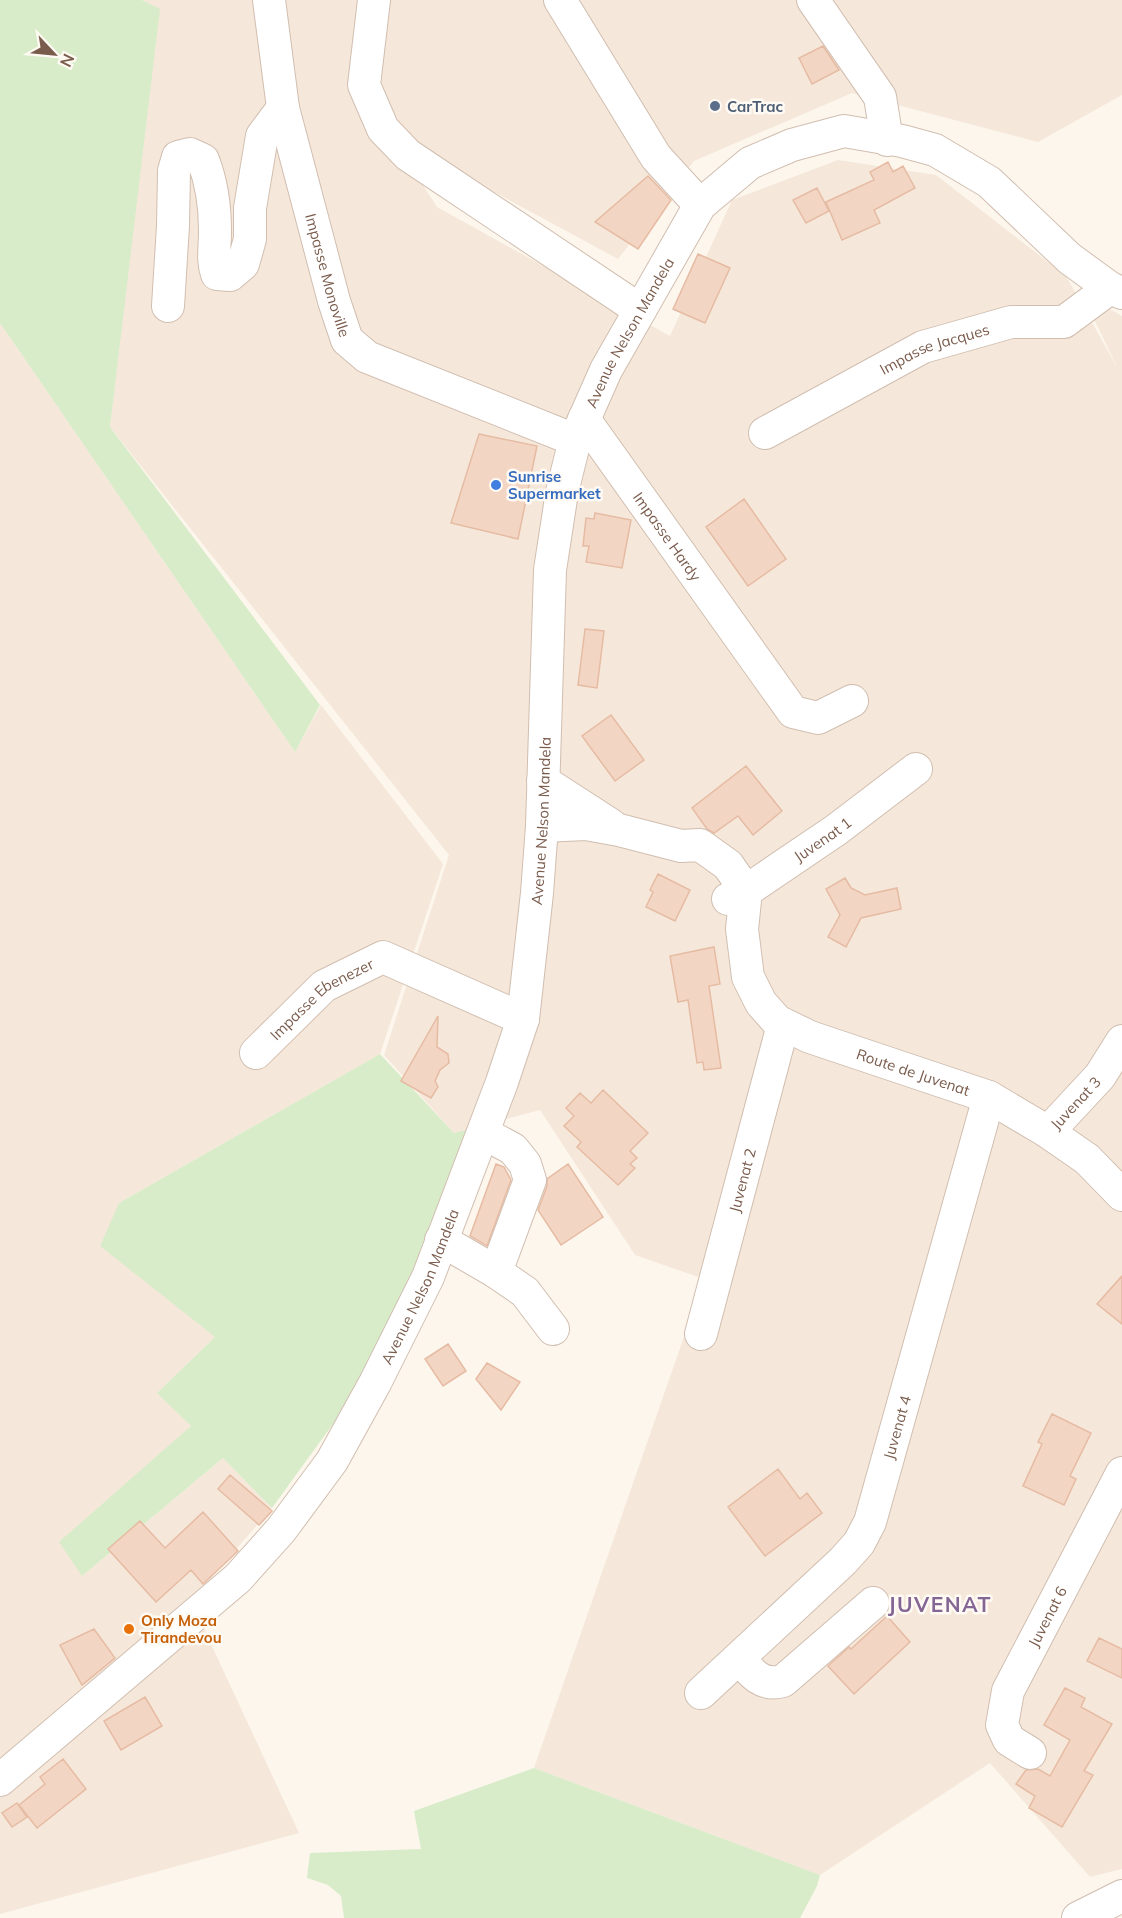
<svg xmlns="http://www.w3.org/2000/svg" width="1122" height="1918" font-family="Mulish,sans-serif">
  <rect width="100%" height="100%" fill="#fdf6ec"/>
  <path fill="#f5e8da" d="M 142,0 L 1122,0 L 1122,95 L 1038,142 L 852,93 L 694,161 L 618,259 L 391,136 L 437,207 L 670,336 L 732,200 L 838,160 L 936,175 L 1066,276 L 1118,369 L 1082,294 L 1122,316 L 1122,1869 L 1090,1877 L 990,1763 L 820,1875 L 534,1768 L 704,1279 L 635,1255 L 540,1110 L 454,1133 L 384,1055 L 449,855 L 110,427 L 157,8 Z
    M 0,323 L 295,752 L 321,705 L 443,864 L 380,1054 L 119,1203 L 215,1337 L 157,1393 L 191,1425 L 82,1576 L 223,1458 L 272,1508 L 191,1601 L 299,1833 L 0,1914 Z"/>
  <path fill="#d8ecc9" d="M 0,0 L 142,0 L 160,9 L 110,427 L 320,705 L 295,752 L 0,323 Z
    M 380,1054 L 454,1133 L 473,1128 L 378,1362 L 272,1508 L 223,1458 L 82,1576 L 59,1542 L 191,1426 L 157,1393 L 215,1337 L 100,1246 L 119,1203 Z
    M 534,1768 L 820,1875 L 817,1886 L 800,1918 L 344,1918 L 341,1896 L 328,1885 L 307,1878 L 310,1853 L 421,1849 L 414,1811 Z"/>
  <path fill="#f3d5c3" stroke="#e6bba3" stroke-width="1.5" d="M 823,46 L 839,70 L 812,84 L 799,58 Z
    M 888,162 L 893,172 L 903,166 L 915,188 L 874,210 L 880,223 L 842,240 L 826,202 L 874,180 L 870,172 Z
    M 648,176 L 671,200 L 638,249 L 595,222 Z
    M 817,188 L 829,211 L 806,223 L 793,200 Z
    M 698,254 L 730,268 L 705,323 L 673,309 Z
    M 479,434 L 537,446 L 518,539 L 451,523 Z
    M 744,499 L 786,559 L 748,586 L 706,527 Z
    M 595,513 L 631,520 L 622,568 L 586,562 L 589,546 L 583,546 L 586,518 L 594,519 Z
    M 585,629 L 604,631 L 597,688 L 578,685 Z
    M 611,715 L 644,760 L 615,781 L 582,736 Z
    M 746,766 L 782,811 L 753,835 L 738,816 L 714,833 L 707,829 L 692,808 Z
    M 658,874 L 690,890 L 675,921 L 646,907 L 653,892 L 650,890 Z
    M 845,878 L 851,888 L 865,895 L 897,888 L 901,909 L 861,918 L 846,947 L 828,937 L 840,915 L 826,889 Z
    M 714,947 L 720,984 L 709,986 L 721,1068 L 704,1070 L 703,1062 L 697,1063 L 688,1000 L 678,1002 L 670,956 Z
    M 438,1016 L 437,1047 L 448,1054 L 449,1063 L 440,1070 L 435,1081 L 438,1087 L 431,1098 L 401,1081 Z
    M 603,1090 L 648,1133 L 630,1151 L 637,1158 L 630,1164 L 635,1168 L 618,1185 L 577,1147 L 581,1142 L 564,1126 L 574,1116 L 566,1108 L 580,1093 L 591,1103 Z
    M 496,1164 L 504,1167 L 511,1180 L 487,1246 L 470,1236 Z
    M 568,1164 L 603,1217 L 561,1245 L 538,1210 L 547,1186 L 547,1179 Z
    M 1122,1276 L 1122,1324 L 1097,1304 Z
    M 448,1344 L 466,1371 L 443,1386 L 425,1359 Z
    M 487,1363 L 520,1382 L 501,1410 L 476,1379 Z
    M 1052,1414 L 1091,1433 L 1070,1476 L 1076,1479 L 1064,1505 L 1023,1486 L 1042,1444 L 1038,1442 Z
    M 778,1469 L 800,1499 L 807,1493 L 822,1513 L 765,1556 L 728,1507 Z
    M 230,1475 L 272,1511 L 259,1525 L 218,1489 Z
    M 203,1512 L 238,1551 L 203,1584 L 191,1570 L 156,1602 L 108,1549 L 140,1521 L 165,1548 Z
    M 887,1616 L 910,1642 L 854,1694 L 828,1666 L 849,1647 L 851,1649 Z
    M 94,1629 L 115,1658 L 82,1685 L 60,1645 Z
    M 1099,1638 L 1122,1649 L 1122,1678 L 1087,1661 Z
    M 1065,1688 L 1085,1698 L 1081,1707 L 1112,1724 L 1084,1771 L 1093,1775 L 1062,1827 L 1029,1808 L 1035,1796 L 1016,1784 L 1026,1770 L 1038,1769 L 1050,1776 L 1070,1740 L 1044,1725 Z
    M 145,1697 L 162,1726 L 121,1750 L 104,1721 Z
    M 63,1759 L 86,1789 L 37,1828 L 19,1805 L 45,1784 L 40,1777 Z
    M 17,1803 L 27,1817 L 12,1827 L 2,1813 Z"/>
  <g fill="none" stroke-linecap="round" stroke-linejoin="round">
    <g stroke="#d1beb0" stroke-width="34">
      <g id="minor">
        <path id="s1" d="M 269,0 L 283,108 L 334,301 L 347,340 L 367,357 L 575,440"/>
        <path d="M 374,0 L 364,85 L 383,129 L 408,155 L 640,310"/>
        <path d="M 560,0 L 656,157 L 700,205"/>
        <path d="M 813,0 L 880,97 L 887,140"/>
        <path d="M 168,306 L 173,226 L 174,171 L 178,157 L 190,154 L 203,160 C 212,183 215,207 215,231 C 215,247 212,260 217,274 L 230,275 L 243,264 L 250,239 L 250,208 L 262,136 L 283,108"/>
        <path id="s2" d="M 584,419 L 793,712 L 818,718 L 852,701"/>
        <path id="s3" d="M 765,433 L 923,347 L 1011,322 L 1064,322 L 1110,288"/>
        <path d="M 543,781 L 611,825"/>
        <path id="s4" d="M 542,826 L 586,824 L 619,830 L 681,846 L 700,845 L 728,865 L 746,891 L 742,929 L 748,977 L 761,1003 L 777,1021 L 810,1037 L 989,1097 L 1048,1132 L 1087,1159 L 1122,1195"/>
        <path id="s5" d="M 728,899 L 746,891 L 836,830 L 916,769"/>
        <path id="s6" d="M 256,1053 L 324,986 L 383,957 L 523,1019"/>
        <path id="s7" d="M 1048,1132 L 1100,1076 L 1122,1041"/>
        <path d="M 483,1133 L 513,1149 L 525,1164 L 530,1180 L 496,1272"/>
        <path d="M 441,1240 L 496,1272 L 525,1292 L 553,1329"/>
        <path id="s8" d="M 701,1334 L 783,1025"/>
        <path d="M 739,1658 C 751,1673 762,1687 783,1681 L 873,1603"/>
        <path id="s9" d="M 701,1693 L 843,1561 L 859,1543 L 870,1522 L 989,1097"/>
        <path id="s10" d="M 1030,1753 L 1009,1740 L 1002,1725 L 1008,1691 L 1122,1473"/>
        <path id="s11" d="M 0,1780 L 238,1578 L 281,1530 L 332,1461 L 375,1383 L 428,1277 L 502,1082 L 523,1019 L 537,893 L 542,826 L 550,570 L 562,492 L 575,440 L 606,370 L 700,205 L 750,163 L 792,145 L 844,131 L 902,141 L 935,150 L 989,182 L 1069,258 L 1110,288 L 1122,293"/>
        <path d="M 1078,1918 L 1122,1896"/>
      </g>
    </g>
    <use href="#minor" stroke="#fff" stroke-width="32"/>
  </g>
  <circle fill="#5c6f8a" stroke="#fffaf3" stroke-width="2" cx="715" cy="106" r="6"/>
  <circle fill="#3f7fe0" stroke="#fffaf3" stroke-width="2" cx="496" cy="485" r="6"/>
  <circle fill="#e8710a" stroke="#fffaf3" stroke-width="2" cx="129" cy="1629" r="6"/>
  <g text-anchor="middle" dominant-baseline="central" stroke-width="5" stroke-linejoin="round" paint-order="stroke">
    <g font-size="15" font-weight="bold" fill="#4e5e75" stroke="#fffaf3" text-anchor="start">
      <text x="727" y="106">CarTrac</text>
    </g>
    <g font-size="15" fill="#7a5c4d" stroke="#fffaf3">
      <text stroke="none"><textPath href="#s1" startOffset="282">Impasse Monoville</textPath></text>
      <text stroke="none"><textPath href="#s11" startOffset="1648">Avenue Nelson Mandela</textPath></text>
      <text stroke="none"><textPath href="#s3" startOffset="190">Impasse Jacques</textPath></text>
      <text stroke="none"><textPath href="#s2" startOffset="144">Impasse Hardy</textPath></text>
      <text stroke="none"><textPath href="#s11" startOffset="1144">Avenue Nelson Mandela</textPath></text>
      <text stroke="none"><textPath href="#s5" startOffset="112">Juvenat 1</textPath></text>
      <text stroke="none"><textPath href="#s6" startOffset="86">Impasse Ebenezer</textPath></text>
      <text stroke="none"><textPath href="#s4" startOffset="512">Route de Juvenat</textPath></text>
      <text stroke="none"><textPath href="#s7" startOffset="40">Juvenat 3</textPath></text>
      <text stroke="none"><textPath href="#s8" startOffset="159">Juvenat 2</textPath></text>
      <text stroke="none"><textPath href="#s11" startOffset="658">Avenue Nelson Mandela</textPath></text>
      <text stroke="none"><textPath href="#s9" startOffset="340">Juvenat 4</textPath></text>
      <text stroke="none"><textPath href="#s10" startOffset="160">Juvenat 6</textPath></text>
    </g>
    <g font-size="15" font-weight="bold" fill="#366cbe" stroke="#fffaf3" text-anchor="start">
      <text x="508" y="476">Sunrise<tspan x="508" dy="17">Supermarket</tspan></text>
    </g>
    <g font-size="15" font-weight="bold" fill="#c56008" stroke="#fffaf3" text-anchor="start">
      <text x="141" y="1620">Only Moza<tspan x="141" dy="17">Tirandevou</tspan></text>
    </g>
    <g font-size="21" font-weight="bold" letter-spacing="1.5" fill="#846695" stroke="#fffaf3">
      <text x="940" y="1604">JUVENAT</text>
    </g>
  </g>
  <g transform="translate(54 54) rotate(116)" stroke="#fffaf3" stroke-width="4.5" paint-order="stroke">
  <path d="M0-4.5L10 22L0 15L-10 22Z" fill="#7a5c4d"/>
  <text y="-9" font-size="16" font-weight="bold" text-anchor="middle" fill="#7a5c4d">N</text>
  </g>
</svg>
